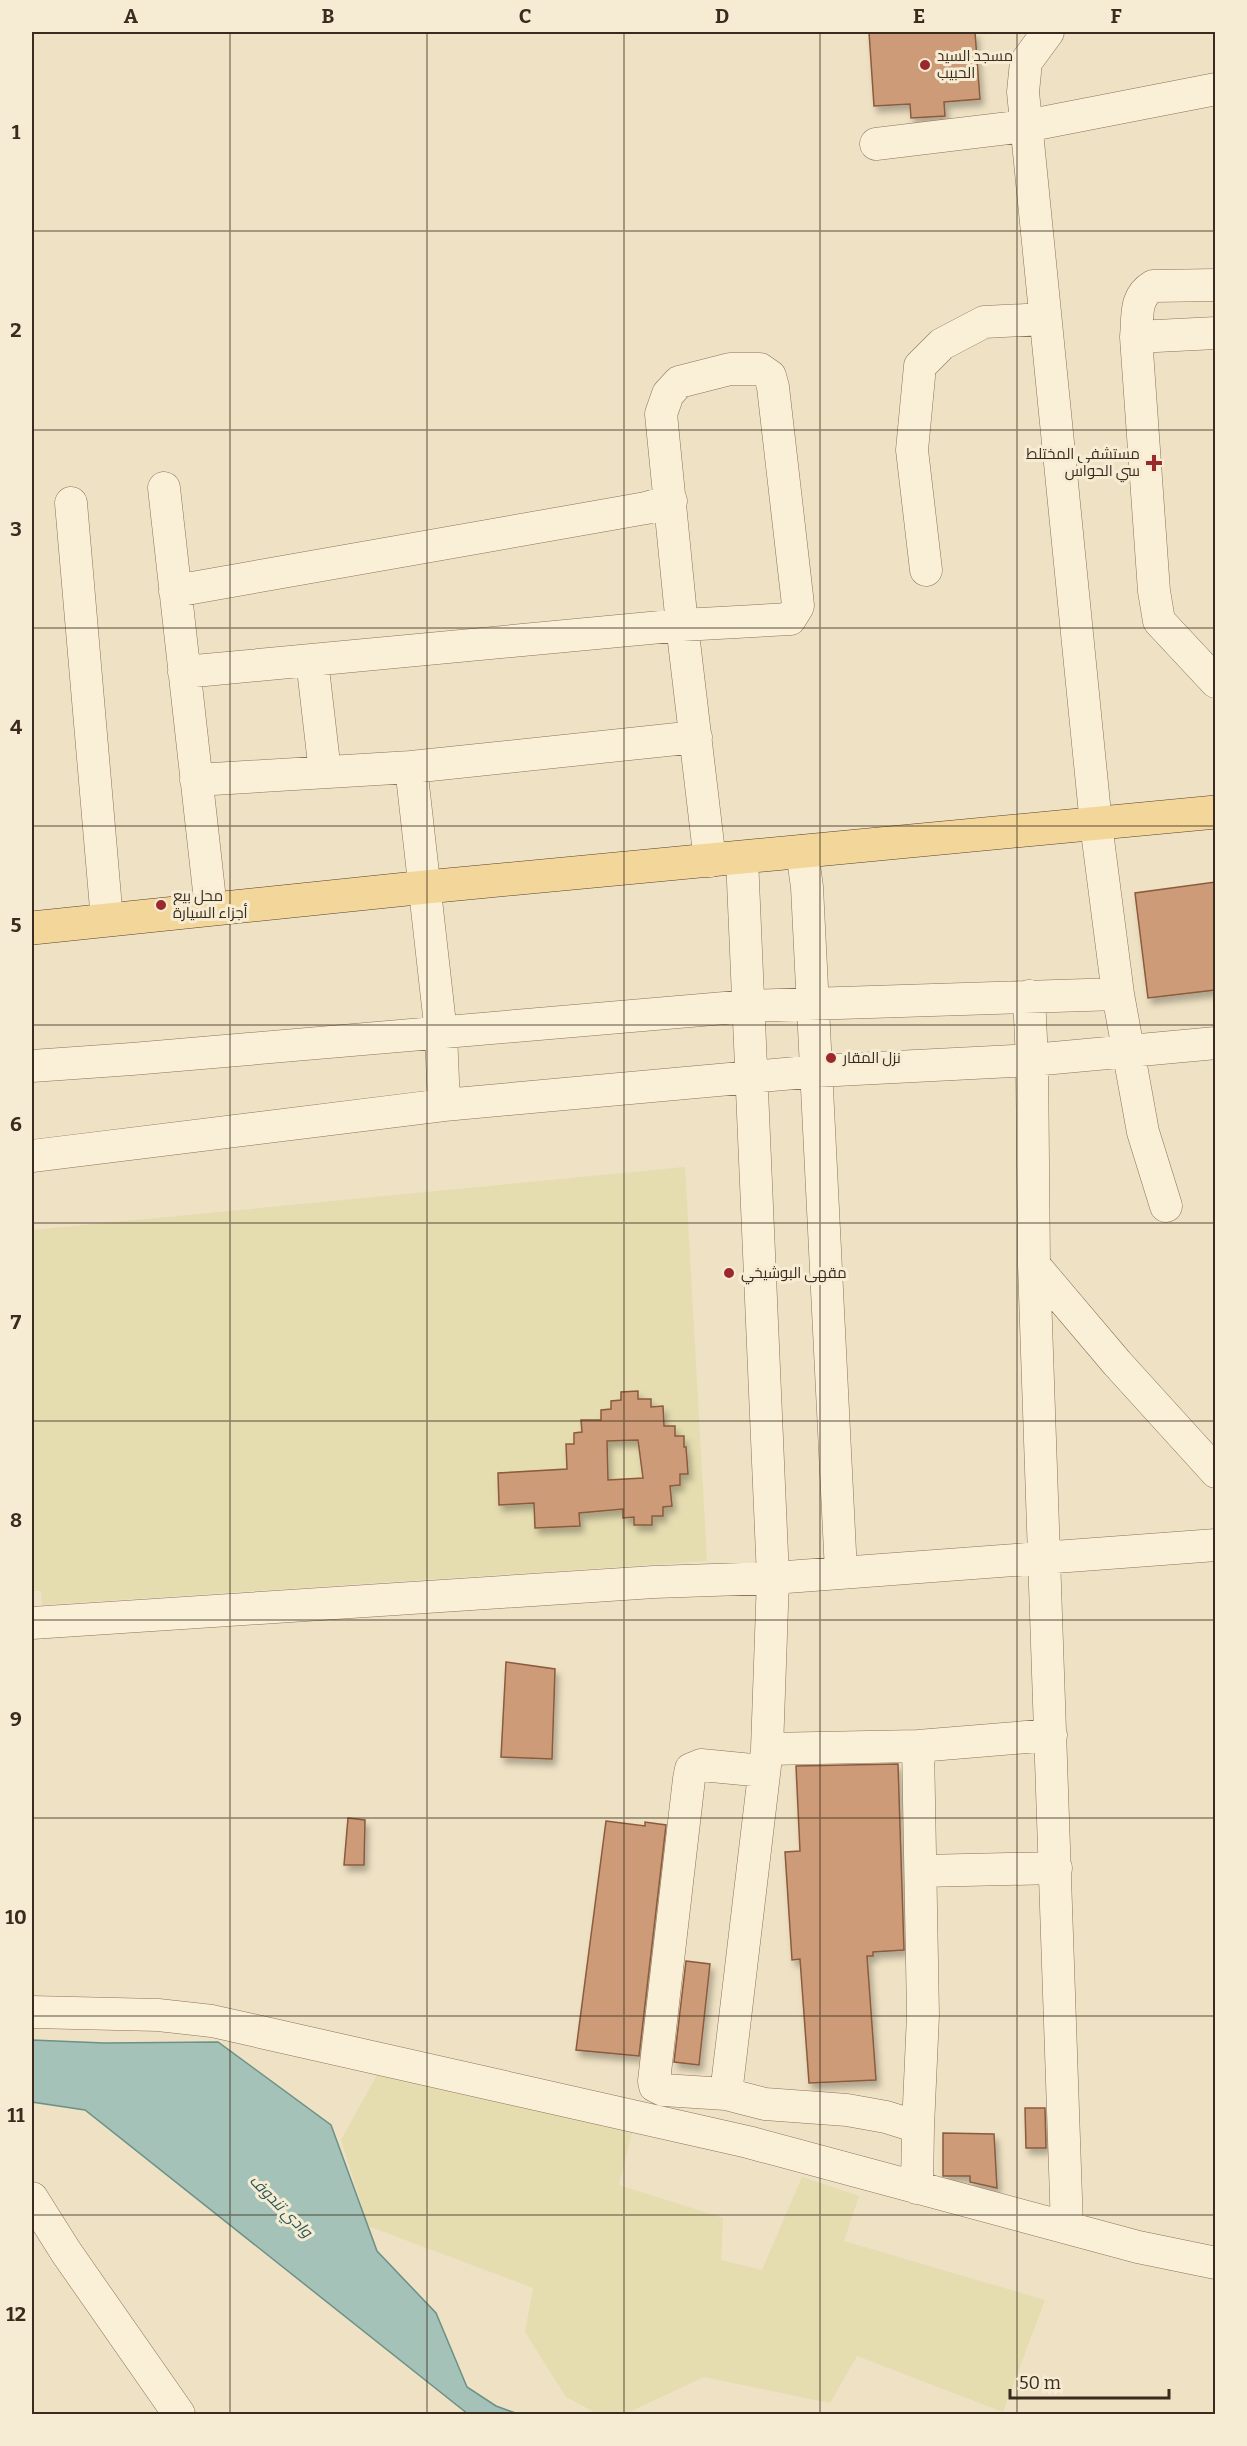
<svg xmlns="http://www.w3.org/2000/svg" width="1247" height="2446" font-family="Bitter,Cairo,serif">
  <defs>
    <filter id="shadow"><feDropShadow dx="3.5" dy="6" stdDeviation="3" flood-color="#0004"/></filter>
  </defs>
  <rect width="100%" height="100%" fill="#efe1c3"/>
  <path fill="#e5dcb0" d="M 685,1167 L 707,1561 L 42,1605 L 41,1591 L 32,1591 L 32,1230 Z
    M 379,2071 L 632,2132 L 619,2185 L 723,2218 L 721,2260 L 762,2270 L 802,2177 L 859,2196 L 844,2241 L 1045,2300 L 1003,2412 L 857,2356 L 830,2403 L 704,2377 L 625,2414 L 598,2414 L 566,2397 L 525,2332 L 533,2288 L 368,2226 L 341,2140 Z"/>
  <path fill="#a5c2b9" stroke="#6c9187" stroke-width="1.5" d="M 32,2040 L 104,2043 L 218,2042 L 331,2125 L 377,2251 L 436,2313 L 467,2387 L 496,2406 L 518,2414 L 468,2414 L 85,2110 L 32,2102 Z"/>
  <path fill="#ce9b78" stroke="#8a5b3e" stroke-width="1.5" fill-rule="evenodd" filter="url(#shadow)" d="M 869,32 L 975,32 L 980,99 L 944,102 L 945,116 L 911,118 L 910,104 L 874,106 Z
    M 1215,882 L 1215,990 L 1148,998 L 1135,893 Z
    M 638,1391 L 638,1399 L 651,1399 L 651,1407 L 663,1406 L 664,1426 L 675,1426 L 675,1436 L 684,1436 L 684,1447 L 686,1447 L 688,1474 L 680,1474 L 680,1485 L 670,1486 L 672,1506 L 663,1507 L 663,1516 L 652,1516 L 652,1525 L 634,1525 L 634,1517 L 623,1518 L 623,1509 L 579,1513 L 580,1526 L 535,1528 L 534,1503 L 499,1505 L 498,1473 L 567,1469 L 566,1444 L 574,1444 L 574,1433 L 582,1432 L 581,1420 L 601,1420 L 601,1410 L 611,1409 L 611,1401 L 621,1400 L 621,1392 ZM 638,1440 L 643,1478 L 608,1480 L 607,1441 Z
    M 506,1662 L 555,1669 L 552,1759 L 501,1757 Z
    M 898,1764 L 904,1950 L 873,1952 L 873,1956 L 867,1956 L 876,2080 L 809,2083 L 800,1959 L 792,1960 L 785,1852 L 800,1851 L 796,1766 Z
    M 348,1818 L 365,1820 L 364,1865 L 344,1865 Z
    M 606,1821 L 645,1826 L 645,1822 L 666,1825 L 639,2056 L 576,2050 Z
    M 686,1961 L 710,1964 L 699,2065 L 674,2062 Z
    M 1025,2108 L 1045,2108 L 1046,2148 L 1026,2148 Z
    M 943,2133 L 994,2134 L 997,2188 L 970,2182 L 970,2176 L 943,2176 Z"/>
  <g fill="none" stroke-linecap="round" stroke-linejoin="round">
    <g stroke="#8a7359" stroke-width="33">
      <path id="minor" d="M 1048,32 L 1026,62 L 1023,92 L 1096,824 L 1118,994 L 1143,1132 L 1166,1206
        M 876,144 L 1026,126 L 1216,89
        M 1216,285 L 1153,286 C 1134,297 1138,317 1136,337 L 1154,591 L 1159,621 L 1216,682
        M 1136,337 L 1216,333
        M 164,488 L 211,909
        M 71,503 L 107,920
        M 926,570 L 912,450 L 920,366 L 942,344 L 984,322 L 1045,319
        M 175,591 L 646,508 L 671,501
        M 312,660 L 325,772
        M 184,672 L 682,625 L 790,619 L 798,606 L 797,596 L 773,387 L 770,376 L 760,369 L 730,369 L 679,382 L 668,394 L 661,414 L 682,625 L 710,861
        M 411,767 L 441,1033 L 444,1105
        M 196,780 L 411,767 L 696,737
        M 802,851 L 807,887 L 841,1572
        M 742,858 L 773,1578 L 767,1749 L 726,2094 L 765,2104 L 847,2110 L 886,2117 L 918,2127 L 917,2188
        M 1029,996 L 1032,1060 L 1034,1265 L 1067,2227
        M 32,1066 L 132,1059 L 748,1006 L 1118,994
        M 32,1156 L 444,1105 L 817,1071 L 1032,1060 L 1216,1043
        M 1034,1265 L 1117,1363 L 1216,1472
        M 32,1623 L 654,1582 L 773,1578 L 1216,1545
        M 918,1746 L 923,2015 L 918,2127
        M 767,1749 L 918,1746 L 1051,1735
        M 922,1871 L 1056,1868
        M 32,2012 L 158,2015 L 212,2021 L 748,2142 L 1138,2247 L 1216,2263
        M 726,2094 L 663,2090 L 655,2086 L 654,2081 L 689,1779 L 691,1769 L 701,1765 L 764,1771
        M 32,2198 L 66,2252 L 179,2414"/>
    </g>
    <g stroke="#58412e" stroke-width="34">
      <path id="major" d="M 32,928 L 426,887 L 1216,812"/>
    </g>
    <use href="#minor" stroke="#faefd7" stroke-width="32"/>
    <use href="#major" stroke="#f3d69a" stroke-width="33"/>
  </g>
  <path fill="none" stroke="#3a2b1e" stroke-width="1.5" stroke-opacity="0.55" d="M 230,32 L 230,2414M 427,32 L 427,2414M 624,32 L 624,2414M 820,32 L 820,2414M 1017,32 L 1017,2414M 32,231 L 1216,231M 32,430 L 1216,430M 32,628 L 1216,628M 32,826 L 1216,826M 32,1025 L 1216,1025M 32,1223 L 1216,1223M 32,1421 L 1216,1421M 32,1620 L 1216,1620M 32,1818 L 1216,1818M 32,2016 L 1216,2016M 32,2215 L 1216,2215"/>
  <g fill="#9b282a" stroke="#f6ecd3" stroke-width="2">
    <circle cx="925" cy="65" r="6"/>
    <path d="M1151 454h6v6h6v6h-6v6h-6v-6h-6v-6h6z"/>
    <circle cx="161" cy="905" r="6"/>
    <circle cx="831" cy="1058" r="6"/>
    <circle cx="729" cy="1273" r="6"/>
  </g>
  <g text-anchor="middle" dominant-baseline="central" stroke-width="6" stroke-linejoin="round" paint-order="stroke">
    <g font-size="15" fill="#3a2b1e" stroke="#f6ecd3" text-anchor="start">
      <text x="937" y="56">مسجد السيد<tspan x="937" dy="17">الحبيب</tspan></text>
      <text x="1140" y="454" text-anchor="end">مستشفى المختلط<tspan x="1140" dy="17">سي الحواس</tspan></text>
      <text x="173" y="896">محل بيع<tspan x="173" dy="17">أجزاء السيارة</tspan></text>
      <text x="843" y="1058">نزل المقار</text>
      <text x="741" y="1273">مقهى البوشيخي</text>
    </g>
    <g font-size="16" font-style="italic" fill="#2d5a56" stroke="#f6ecd3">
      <text transform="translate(281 2206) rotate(45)">وادي تندوف</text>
    </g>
  </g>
  <rect width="1247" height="2446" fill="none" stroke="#f6ecd3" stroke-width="66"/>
  <path d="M1010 2389v9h159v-9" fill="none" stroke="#3a2b1e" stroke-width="3"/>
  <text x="1019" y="2389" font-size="18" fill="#3a2b1e" stroke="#f6ecd3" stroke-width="4.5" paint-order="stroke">50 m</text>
  <rect x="33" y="33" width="1181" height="2380" fill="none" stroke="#3a2b1e" stroke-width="2"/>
  <g font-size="20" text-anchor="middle" font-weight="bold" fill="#3a2b1e">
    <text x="131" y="23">A</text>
    <text x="328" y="23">B</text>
    <text x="525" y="23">C</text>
    <text x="722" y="23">D</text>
    <text x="919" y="23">E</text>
    <text x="1116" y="23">F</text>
    <text x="16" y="139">1</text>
    <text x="16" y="337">2</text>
    <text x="16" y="536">3</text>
    <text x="16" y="734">4</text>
    <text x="16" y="932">5</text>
    <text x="16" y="1131">6</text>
    <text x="16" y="1329">7</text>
    <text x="16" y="1527">8</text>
    <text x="16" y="1726">9</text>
    <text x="16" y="1924">10</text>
    <text x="16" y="2122">11</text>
    <text x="16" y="2321">12</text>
  </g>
</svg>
